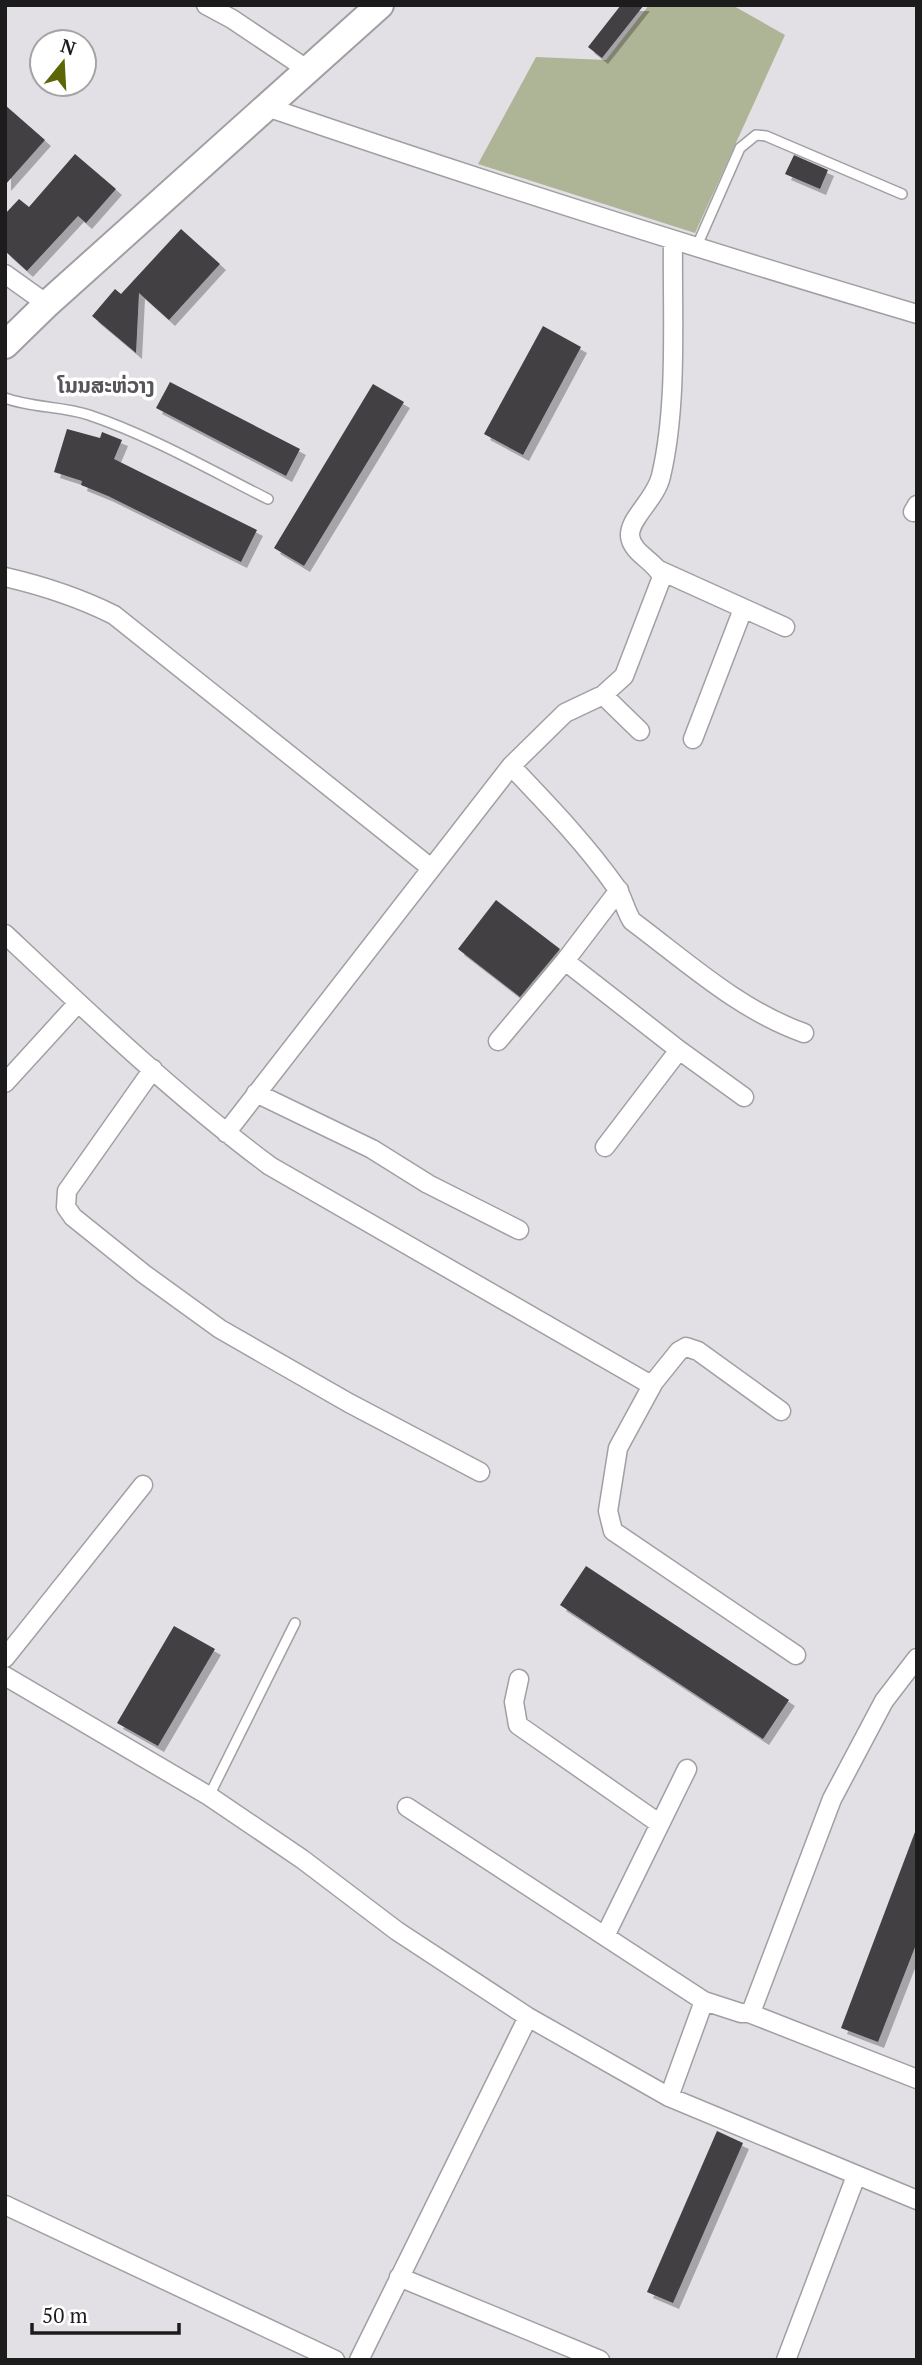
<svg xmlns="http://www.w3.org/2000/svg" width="922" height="2365" font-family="'PT Serif','Noto Sans Lao',serif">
  <defs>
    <filter id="shadow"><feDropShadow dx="6" dy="6" stdDeviation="0" flood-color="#0004"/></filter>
  </defs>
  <rect width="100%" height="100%" fill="#e3e0e5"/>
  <path fill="#aeb496" d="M 649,5 L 732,5 L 785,35 L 695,233 L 478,164 L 536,57 L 606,60 Z"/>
  <path fill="#424043" filter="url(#shadow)" d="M 621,5 L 644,5 L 602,58 L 588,47 Z
    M 5,105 L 45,140 L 5,185 Z
    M 75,154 L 116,189 L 86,223 L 78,216 L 27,271 L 5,251 L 5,214 L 19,199 L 29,207 Z
    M 794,155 L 828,170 L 820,189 L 785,174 Z
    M 181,229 L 220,264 L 169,320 L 139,293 L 136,353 L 92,316 L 115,289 L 121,294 Z
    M 543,326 L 581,347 L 523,455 L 484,434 Z
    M 170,382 L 300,449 L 286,476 L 156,408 Z
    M 373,384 L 404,402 L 304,566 L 274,548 Z
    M 67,429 L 100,438 L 102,432 L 122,440 L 114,459 L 257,530 L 241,562 L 108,496 L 81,485 L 82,481 L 54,472 Z
    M 496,900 L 560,949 L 520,997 L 458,949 Z
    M 586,1566 L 789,1700 L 763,1739 L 560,1605 Z
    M 174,1626 L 215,1649 L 158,1746 L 117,1723 Z
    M 915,1832 L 917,1942 L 878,2042 L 841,2028 Z
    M 717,2131 L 743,2143 L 673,2303 L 647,2292 Z"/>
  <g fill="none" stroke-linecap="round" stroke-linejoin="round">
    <g stroke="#a19fa3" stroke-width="12">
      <path id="lane" d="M 696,248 L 740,148 L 756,135 L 766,136 L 902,194
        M 5,398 C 32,408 62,406 89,415 C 151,436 210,470 268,499
        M 209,1796 L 295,1623"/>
    </g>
    <g stroke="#a19fa3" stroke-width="21">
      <path id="street" d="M 206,5 L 232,19 L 308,70
        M 267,107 C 482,181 699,249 917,314
        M 5,274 L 47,304
        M 913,512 L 917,505
        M 659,570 L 785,627
        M 5,577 C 44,586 78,597 114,615 L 431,868
        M 603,695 L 640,731
        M 693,739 L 743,609
        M 511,766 C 548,805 585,843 616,887 C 623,897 625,910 632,921 C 687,962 739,1010 804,1033
        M 5,934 C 90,1014 176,1096 270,1166 L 646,1382 L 654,1382
        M 565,961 L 679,1050 L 744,1097
        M 498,1041 L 565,961 L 619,890
        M 153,1069 L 67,1191 L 66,1207 L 73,1217 L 144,1274 L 220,1329 L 349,1403 L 480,1472
        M 5,1083 L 78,1003
        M 256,1093 L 372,1149 L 428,1184 L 519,1230
        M 226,1133 L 511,766 L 565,713 L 603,695 L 624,676 L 662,577 C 656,561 632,554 630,536 C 629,518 656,499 661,476 C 678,404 672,316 673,241
        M 605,1147 L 679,1050
        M 781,1411 L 698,1351 L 686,1347 L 679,1351 L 654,1382 L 618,1448 L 608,1511 L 613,1531 L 796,1655
        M 5,1658 L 143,1485
        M 5,1676 L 209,1796 L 302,1859 L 397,1931 L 528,2017 L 669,2097 L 917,2200
        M 519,1679 L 514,1702 L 518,1725 L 660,1824
        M 407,1807 L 704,2001 L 741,2013 L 749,2013 L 753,2007 L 832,1799 L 884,1701 L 917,1658
        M 605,1936 L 687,1769
        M 749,2013 L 917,2079
        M 669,2097 L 704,2001
        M 5,2205 L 335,2360
        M 399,2277 L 600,2360
        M 359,2360 L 528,2017
        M 786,2360 L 856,2176"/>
    </g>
    <g stroke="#a19fa3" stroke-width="30">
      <path id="secondary" d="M 5,345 L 47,304 L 380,5"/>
    </g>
    <use href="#lane" stroke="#fff" stroke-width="9"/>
    <use href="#street" stroke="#fff" stroke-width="18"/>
    <use href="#secondary" stroke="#fff" stroke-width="26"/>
  </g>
  <g text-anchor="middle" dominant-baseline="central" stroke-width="7" stroke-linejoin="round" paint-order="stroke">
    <g font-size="21" font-weight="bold" fill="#59565a" stroke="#fff">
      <text x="106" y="385">ໂນນສະຫ່ວາງ</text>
    </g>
  </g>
  <rect width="922" height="2365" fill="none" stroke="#1d1c1d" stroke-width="14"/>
  <g transform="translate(63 63) rotate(18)"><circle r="33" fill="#ffffff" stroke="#a5a4a5" stroke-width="2"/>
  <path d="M0-5L12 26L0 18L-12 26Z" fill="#5d6607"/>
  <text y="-10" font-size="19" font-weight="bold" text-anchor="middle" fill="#1d1c1d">N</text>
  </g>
  <path d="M32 2323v10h147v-10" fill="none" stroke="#1d1c1d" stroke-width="3.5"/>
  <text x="42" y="2323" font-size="21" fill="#1d1c1d" stroke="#ffffff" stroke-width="5" paint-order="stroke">50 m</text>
</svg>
